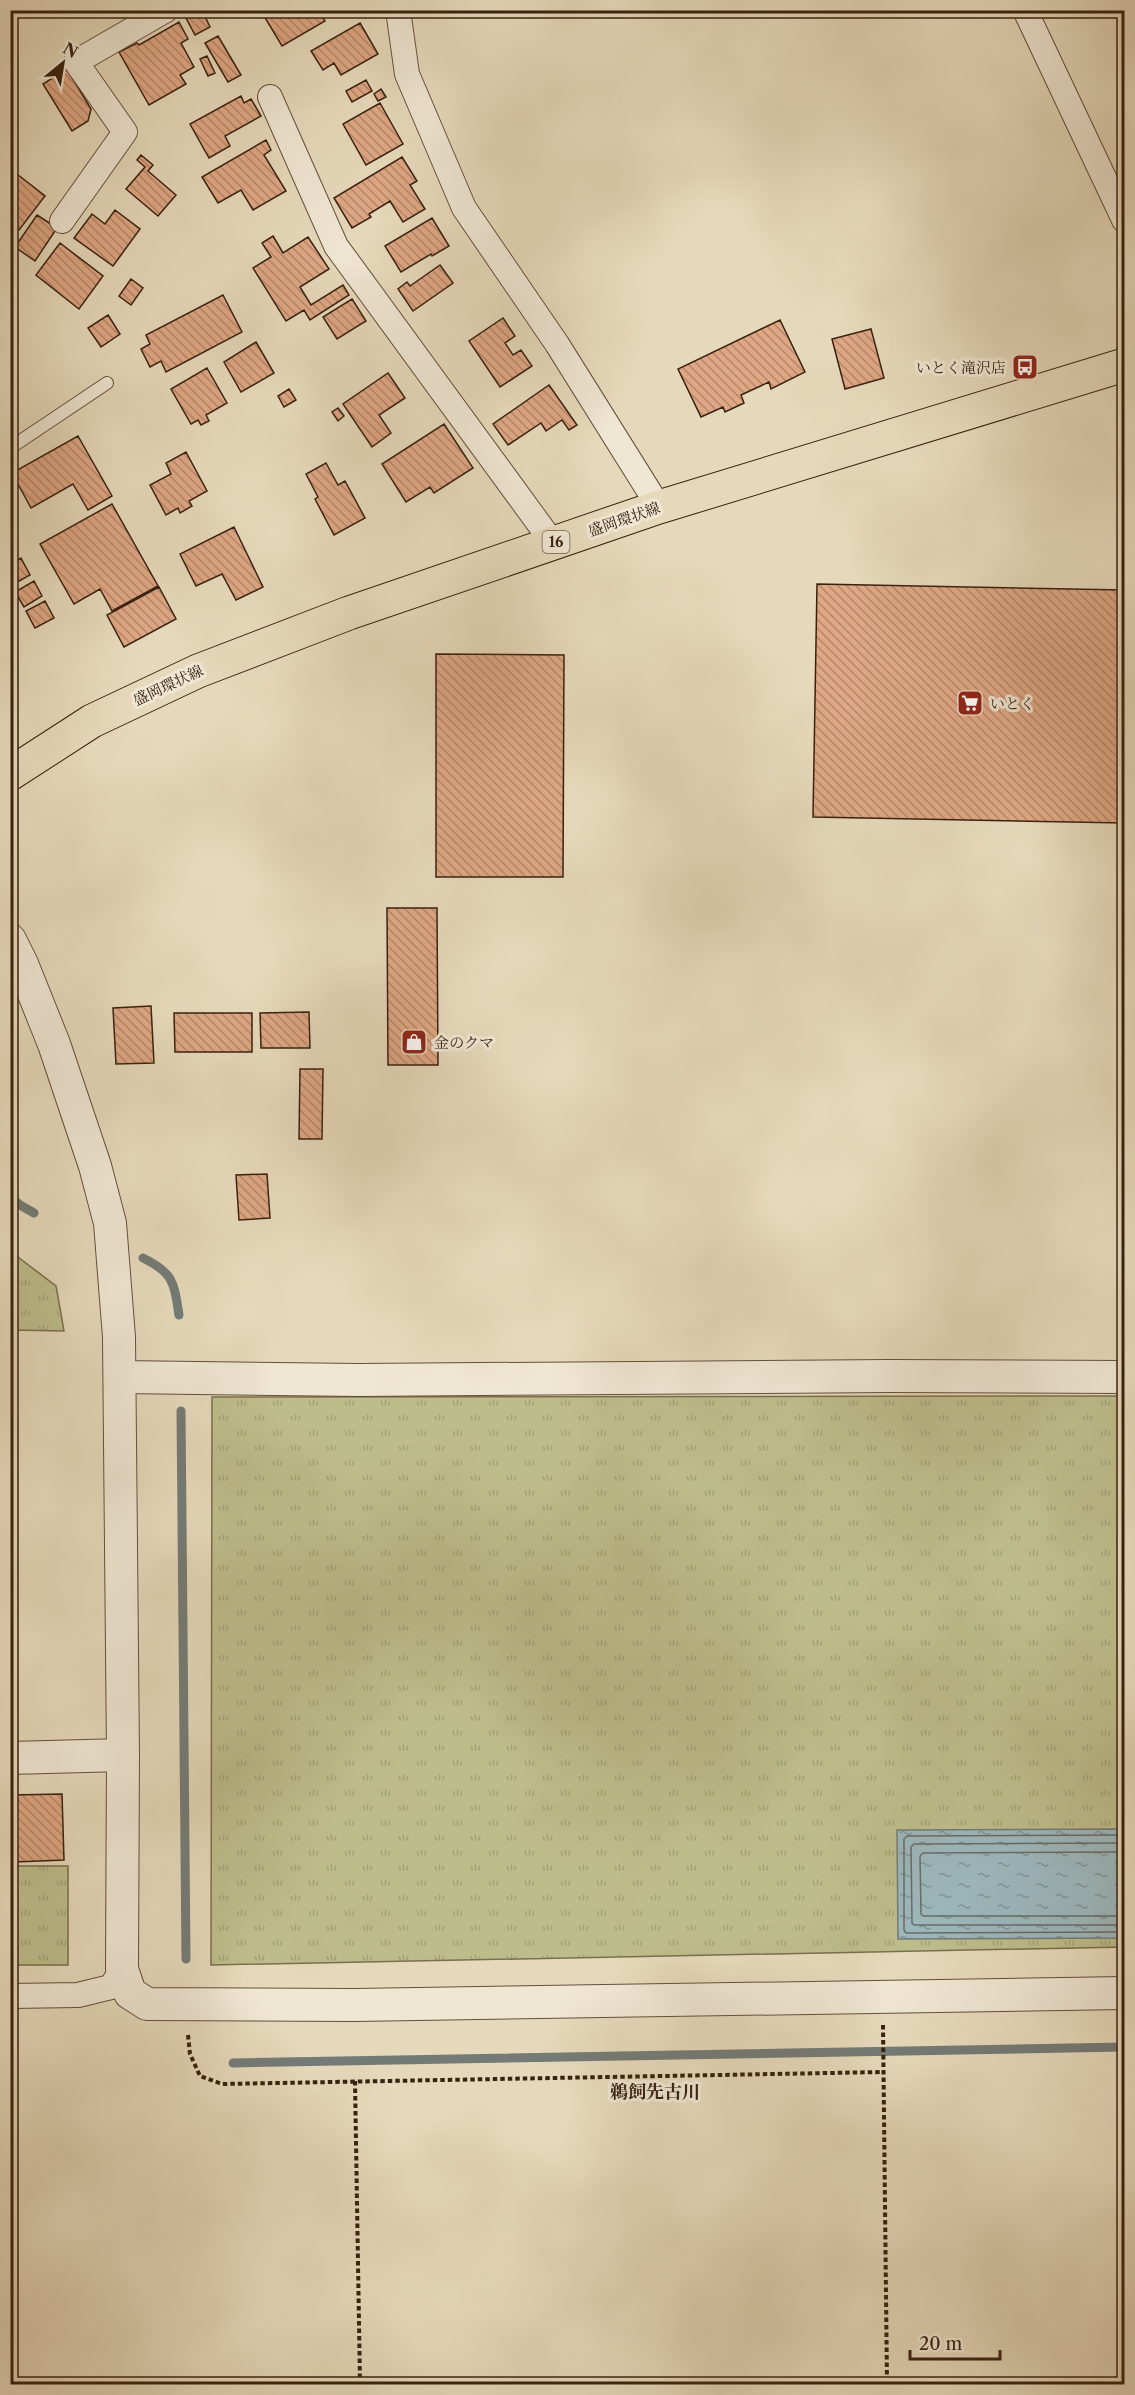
<svg xmlns="http://www.w3.org/2000/svg" width="1135" height="2395" font-family="'Libre Caslon Text','Noto Serif JP',serif">
  <defs>
    <pattern id="grass-tufts" width="24" height="20" patternUnits="userSpaceOnUse" patternTransform="scale(1.5)"><rect width="24" height="20" fill="#bdbd8b"/><path d="M3 7l-1-3M5 7V3M7 7l1-3M15 17l-1-3M17 17v-4M19 17l1-3" fill="none" stroke="#a3a277"/></pattern>
    <pattern id="water-ripples" width="26" height="14" patternUnits="userSpaceOnUse" patternTransform="scale(1.5)"><rect width="26" height="14" fill="#9cb7bc"/><path d="M2 4q2-2 4 0t4 0M15 11q2-2 4 0t4 0" fill="none" stroke="#809497"/></pattern>
    <pattern id="building-back-hatch" width="6" height="6" patternUnits="userSpaceOnUse" patternTransform="scale(1.5)"><rect width="6" height="6" fill="#dfa784"/><path d="M-1 5l2 2M0 0l6 6M5-1l2 2" fill="none" stroke="#b6886b"/></pattern>
  </defs>
  <rect width="100%" height="100%" fill="#e6d9bb"/>
  <filter id="stains"><feTurbulence type="fractalNoise" baseFrequency=".00333" numOctaves="4"/><feColorMatrix values="0 0 0 0 .2 0 0 0 0 .09 0 0 0 0 .02 0 0 0 .5 -.17"/></filter>
  <radialGradient id="worn" r=".72"><stop offset=".6" stop-color="#630" stop-opacity="0"/><stop offset="1" stop-color="#630" stop-opacity=".3"/></radialGradient>
  <path fill="url(#grass-tufts)" stroke="#7a6f4e" stroke-width="1.5" d="M 10,1251 L 56,1286 L 64,1331 L 11,1330 Z
    M 1124,1396 L 1124,1947 L 211,1965 L 212,1397 Z
    M 11,1866 L 68,1866 L 68,1965 L 11,1965 Z"/>
  <path fill="url(#water-ripples)" stroke="#747b77" stroke-width="1.5" d="M 1124,1829 L 1124,1938 L 898,1939 L 897,1830 Z"/>
  <g fill="none" stroke-linecap="round" stroke-linejoin="round">
    <path stroke="#6a6c66" stroke-width="1.5" d="M 1124,1835 L 907,1836 L 904,1839 L 904,1930 L 906,1933 L 1124,1932
      M 1124,1843 L 914,1844 L 911,1847 L 912,1923 L 914,1925 L 1124,1925
      M 1124,1852 L 923,1853 L 920,1856 L 921,1914 L 923,1916 L 1124,1916"/>
    <path stroke="#747b77" stroke-width="9" d="M 10,1196 L 20,1205 L 34,1213
      M 143,1258 C 174,1273 174,1283 179,1315
      M 181,1411 L 186,1959
      M 233,2063 L 1124,2047"/>
  </g>
  <path fill="url(#building-back-hatch)" stroke="#382110" stroke-width="1.5" d="M 197,10 L 202,10 L 210,27 L 195,35 L 185,16 Z
    M 274,10 L 318,10 L 325,21 L 282,46 L 264,16 Z
    M 179,22 L 188,39 L 181,43 L 194,67 L 180,75 L 186,84 L 149,105 L 119,52 L 137,43 L 139,45 Z
    M 360,23 L 378,54 L 341,75 L 334,63 L 323,70 L 311,51 Z
    M 218,36 L 241,75 L 228,82 L 205,43 Z
    M 207,56 L 215,73 L 208,76 L 200,59 Z
    M 67,69 L 91,109 L 88,121 L 72,131 L 43,84 Z
    M 366,80 L 372,91 L 352,102 L 346,91 Z
    M 381,89 L 386,97 L 378,101 L 374,94 Z
    M 241,96 L 244,103 L 251,99 L 261,116 L 225,136 L 230,146 L 209,158 L 190,124 Z
    M 380,103 L 403,144 L 366,165 L 343,124 Z
    M 266,140 L 271,150 L 264,155 L 286,191 L 253,210 L 241,190 L 218,203 L 202,177 Z
    M 141,155 L 153,165 L 148,171 L 176,195 L 158,216 L 126,189 L 145,167 L 137,160 Z
    M 402,157 L 417,181 L 410,185 L 425,209 L 403,222 L 390,201 L 369,214 L 371,217 L 352,228 L 334,198 Z
    M 13,171 L 45,196 L 19,230 L 10,224 L 10,173 Z
    M 115,210 L 140,229 L 113,266 L 74,238 L 92,214 L 105,224 Z
    M 37,215 L 57,228 L 35,261 L 15,247 Z
    M 432,218 L 449,246 L 432,256 L 431,254 L 401,272 L 385,246 Z
    M 273,236 L 283,253 L 308,237 L 329,269 L 300,287 L 311,305 L 343,285 L 349,295 L 310,320 L 304,310 L 286,321 L 253,268 L 271,257 L 262,243 Z
    M 60,243 L 103,276 L 79,309 L 36,275 Z
    M 440,265 L 453,283 L 413,311 L 398,289 L 407,282 L 410,286 Z
    M 131,279 L 143,288 L 131,305 L 119,296 Z
    M 223,295 L 242,332 L 166,372 L 161,361 L 150,367 L 141,349 L 150,344 L 146,335 Z
    M 352,299 L 366,321 L 337,339 L 323,317 Z
    M 108,315 L 120,334 L 101,347 L 88,328 Z
    M 503,318 L 515,336 L 505,343 L 513,355 L 521,350 L 532,366 L 500,387 L 469,341 Z
    M 780,320 L 805,372 L 771,389 L 769,382 L 741,395 L 744,403 L 725,412 L 723,407 L 701,417 L 678,369 Z
    M 871,329 L 884,378 L 845,389 L 832,339 Z
    M 256,342 L 274,373 L 241,392 L 224,362 Z
    M 207,368 L 227,403 L 206,415 L 209,421 L 201,425 L 198,420 L 191,424 L 171,389 Z
    M 388,373 L 405,398 L 379,415 L 391,433 L 372,447 L 343,404 Z
    M 549,385 L 577,425 L 569,430 L 562,420 L 546,431 L 541,423 L 508,445 L 493,424 Z
    M 289,389 L 296,400 L 284,407 L 278,396 Z
    M 338,408 L 344,416 L 338,421 L 332,412 Z
    M 444,424 L 473,468 L 434,493 L 430,487 L 406,502 L 382,464 Z
    M 78,436 L 112,496 L 88,510 L 73,484 L 31,508 L 12,473 Z
    M 186,452 L 207,491 L 189,501 L 192,506 L 180,513 L 178,508 L 166,515 L 150,485 L 171,474 L 166,463 Z
    M 326,463 L 338,485 L 345,481 L 365,518 L 334,535 L 315,499 L 318,497 L 306,474 Z
    M 112,504 L 158,586 L 112,611 L 100,589 L 74,604 L 40,544 Z
    M 234,527 L 263,587 L 236,600 L 222,574 L 196,586 L 180,554 Z
    M 21,558 L 30,575 L 12,585 L 10,564 Z
    M 34,581 L 42,596 L 24,607 L 15,592 Z
    M 817,584 L 1124,590 L 1124,823 L 813,817 Z
    M 159,587 L 176,619 L 124,647 L 107,615 Z
    M 45,601 L 54,618 L 35,628 L 26,611 Z
    M 436,654 L 564,655 L 563,877 L 436,877 Z
    M 387,908 L 437,908 L 438,1065 L 388,1065 Z
    M 151,1006 L 154,1063 L 116,1064 L 113,1008 Z
    M 309,1012 L 310,1048 L 261,1048 L 260,1013 Z
    M 174,1013 L 252,1013 L 252,1052 L 175,1052 Z
    M 300,1069 L 323,1069 L 322,1139 L 299,1139 Z
    M 267,1174 L 270,1218 L 239,1220 L 236,1175 Z
    M 62,1794 L 64,1860 L 15,1862 L 12,1795 Z"/>
  <g fill="none" stroke-linecap="round" stroke-linejoin="round">
    <g stroke="#644f3b" stroke-width="14">
      <path id="service" d="M 10,448 L 107,383"/>
    </g>
    <g stroke="#644f3b" stroke-width="26">
      <path id="minor" d="M 398,10 L 407,74 L 464,208 L 557,344 L 659,507
        M 1025,10 L 1124,220
        M 270,97 L 336,246 L 553,543
        M 62,221 L 125,132 L 76,62 L 166,10
        M 10,1996 L 78,1995 L 111,1987 L 122,1969"/>
    </g>
    <g stroke="#644f3b" stroke-width="34">
      <path id="tertiary" d="M 10,940 L 22,964 L 54,1044 L 95,1166 L 110,1223 L 119,1337 L 123,1755 L 122,1969 L 130,1993 L 147,2004 L 355,2005 L 1124,1993
        M 120,1377 L 359,1380 L 889,1376 L 1124,1377
        M 10,1758 L 123,1755"/>
    </g>
    <g stroke="#382110" stroke-width="35">
      <path id="primary" d="M 10,774 L 92,721 L 198,671 L 349,613 L 659,507 L 1124,365"/>
    </g>
    <path stroke="#382110" stroke-width="4" stroke-dasharray="4.5 3" stroke-linecap="butt" d="M 883,2025 L 887,2384
      M 188,2035 L 190,2054 L 200,2076 L 222,2084 L 884,2072
      M 355,2081 L 360,2384"/>
    <use href="#service" stroke="#efe6d3" stroke-width="12"/>
    <use href="#minor" stroke="#efe6d3" stroke-width="24"/>
    <use href="#tertiary" stroke="#efe6d3" stroke-width="32"/>
    <use href="#primary" stroke="#e6d9bb" stroke-width="33"/>
  </g>
  <defs>
    <g id="bus-square" transform="scale(1.35)"><rect x="-9" y="-9" width="18" height="18" rx="4" fill="#8f2418" stroke="#efe6d3"/><path d="M-5-6H5V4H4V6H2V4H-2V6H-4V4H-5ZM-3.5-4V0h7V-4ZM-3.5 1.2v1.5H-2V1.2ZM2 1.2v1.5H3.5V1.2Z" fill="#fff"/></g>
    <g id="supermarket-square" transform="scale(1.35)"><rect x="-9" y="-9" width="18" height="18" rx="4" fill="#8f2418" stroke="#efe6d3"/><path d="M-6-5.5h2.5l.6 2H6L4.5 2H-2.5L-4.4-4H-6ZM-1.5 3.2a1.3 1.3 0 1 0 .1 0ZM3 3.2a1.3 1.3 0 1 0 .1 0Z" fill="#fff"/></g>
    <g id="shop-square" transform="scale(1.35)"><rect x="-9" y="-9" width="18" height="18" rx="4" fill="#8f2418" stroke="#efe6d3"/><path d="M-5-2.5h2.3a2.7 3.5 0 0 1 5.4 0H5L5.5 6h-11ZM-1.5-2.5h3a1.5 2.3 0 0 0-3 0Z" fill="#fff"/></g>
  </defs>
  <g fill-rule="evenodd">
    <use href="#bus-square" x="1025" y="367"/>
    <use href="#supermarket-square" x="970" y="703"/>
    <use href="#shop-square" x="414" y="1042"/>
  </g>
  <g text-anchor="middle" dominant-baseline="central" stroke-width="6" stroke-linejoin="round" paint-order="stroke">
    <rect fill="#efe6d3" stroke="#6f5c4a" stroke-width="1.5" x="542.5" y="531" width="27" height="22" rx="4.5"/>
    <g font-size="14" font-weight="bold" fill="#382110">
      <text x="556" y="542">16</text>
    </g>
    <g font-size="15" fill="#382110" stroke="#efe6d3" text-anchor="start">
      <text x="1006" y="367" text-anchor="end">いとく滝沢店</text>
      <text x="990" y="703">いとく</text>
      <text x="434" y="1042">金のクマ</text>
    </g>
    <g font-size="15" fill="#382110" stroke="#efe6d3">
      <text transform="translate(624 519) rotate(-19)">盛岡環状線</text>
      <text transform="translate(168 685) rotate(-25)">盛岡環状線</text>
    </g>
    <g font-size="18" font-weight="bold" fill="#382110" stroke="#efe6d3">
      <text x="655" y="2092">鵜飼先古川</text>
    </g>
  </g>
  <rect width="1135" height="2395" fill="none" stroke="#e6d9bb" stroke-width="36"/>
  <rect x="12" y="12" width="1111" height="2371" fill="none" stroke="#382110" stroke-width="3"/>
  <rect x="18" y="18" width="1099" height="2359" fill="none" stroke="#382110" stroke-width="1.5"/>
  <g transform="translate(63 63) rotate(30)" stroke="#efe6d3" stroke-width="4.5" paint-order="stroke">
  <path d="M0-4.5L10 22L0 15L-10 22Z" fill="#382110"/>
  <text y="-9" font-size="16" font-weight="bold" text-anchor="middle" fill="#382110">N</text>
  </g>
  <path d="M910 2350v9h90v-9" fill="none" stroke="#382110" stroke-width="3"/>
  <text x="919" y="2350" font-size="18" fill="#382110" stroke="#efe6d3" stroke-width="4.5" paint-order="stroke">20 m</text>
  <rect width="100%" height="100%" filter="url(#stains)"/>
  <rect width="100%" height="100%" fill="url(#worn)"/>
</svg>
